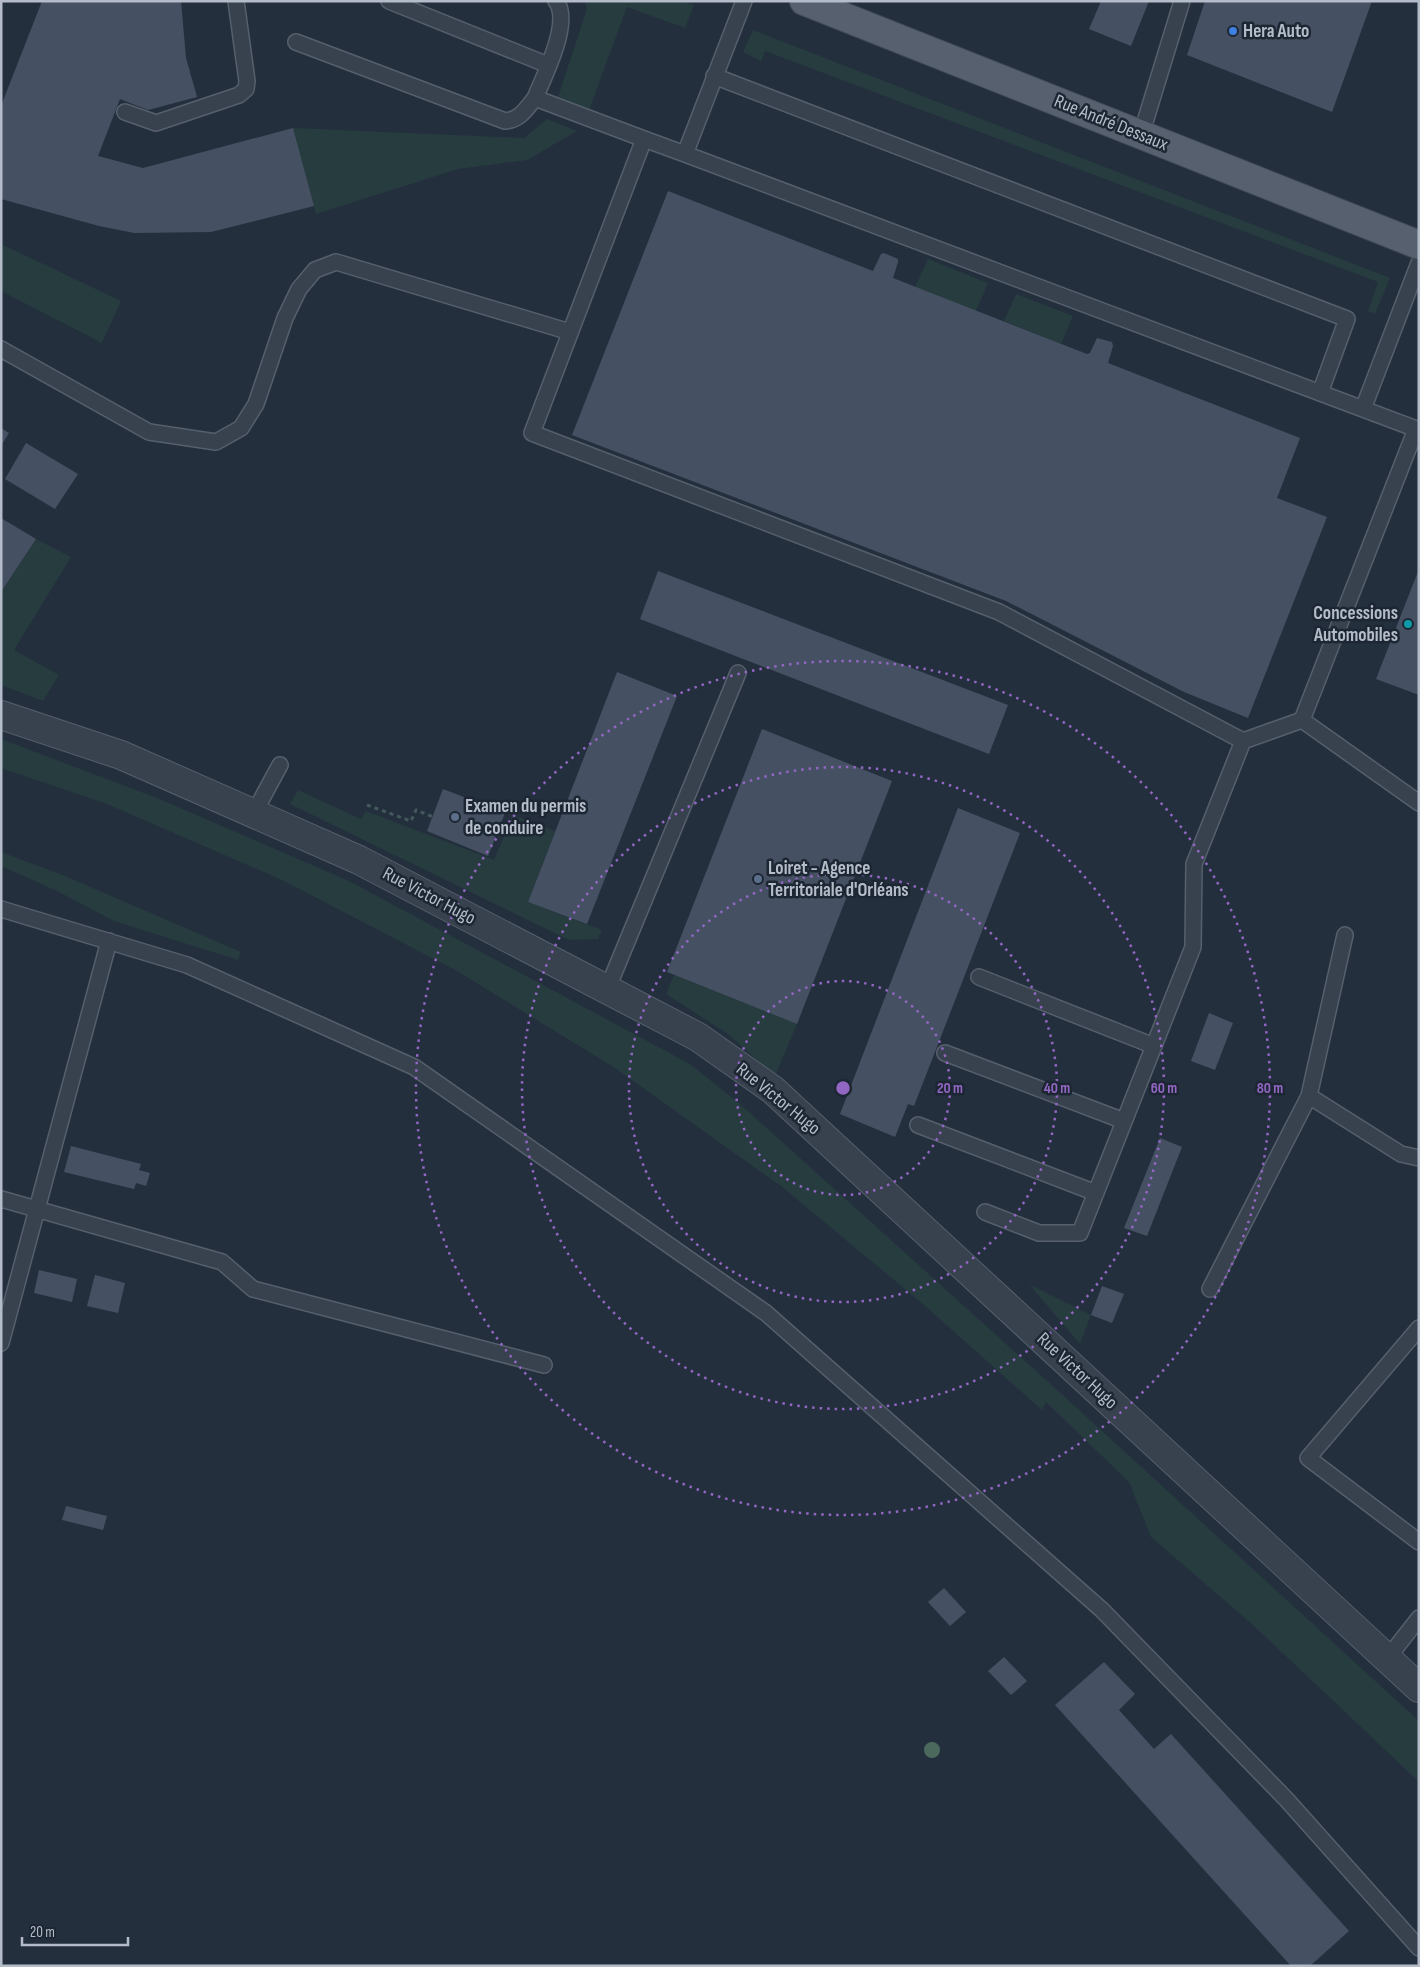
<svg xmlns="http://www.w3.org/2000/svg" width="1420" height="1967" font-family="'Sofia Sans Condensed',sans-serif">
  <rect width="100%" height="100%" fill="#242f3e"/>
  <path fill="#263c3f" d="M 585,1 L 683,1 L 694,5 L 685,28 L 627,7 L 589,110 L 558,97 L 587,9 Z
    M 753,30 L 1390,278 L 1375,314 L 1368,311 L 1378,282 L 765,51 L 761,61 L 743,52 Z
    M 547,119 L 577,131 L 527,160 L 458,169 L 316,214 L 293,128 L 524,138 Z
    M 1,244 L 121,301 L 102,343 L 1,291 Z
    M 928,259 L 988,283 L 976,311 L 915,287 Z
    M 1016,294 L 1073,316 L 1061,344 L 1004,321 Z
    M 36,539 L 71,557 L 14,650 L 59,675 L 43,701 L 1,685 L 1,592 Z
    M 1,739 L 157,798 L 349,881 L 690,1064 L 740,1104 L 1055,1388 L 1419,1721 L 1419,1782 L 1253,1625 L 1151,1537 L 1129,1482 L 1046,1402 L 1042,1410 L 924,1305 L 781,1186 L 615,1068 L 457,971 L 282,880 L 107,804 L 1,768 Z
    M 298,790 L 361,819 L 366,811 L 494,860 L 513,815 L 555,831 L 528,902 L 602,930 L 598,939 L 569,940 L 290,804 Z
    M 1,852 L 65,876 L 241,952 L 238,960 L 114,921 L 57,891 L 1,866 Z
    M 674,975 L 797,1024 L 775,1076 L 728,1034 L 666,994 Z
    M 1029,1284 L 1091,1315 L 1080,1344 Z"/>
  <path fill="#455162" d="M 42,1 L 181,1 L 186,58 L 197,97 L 148,110 L 120,99 L 98,156 L 143,168 L 293,128 L 314,206 L 211,232 L 134,233 L 99,226 L 1,199 L 1,106 Z
    M 1101,1 L 1149,1 L 1131,46 L 1089,29 Z
    M 1205,1 L 1372,1 L 1332,112 L 1187,55 Z
    M 668,191 L 873,271 L 881,254 L 884,253 L 898,259 L 898,262 L 893,278 L 1087,354 L 1090,353 L 1097,338 L 1112,342 L 1113,346 L 1108,363 L 1300,438 L 1277,498 L 1327,517 L 1248,718 L 1184,692 L 1006,601 L 572,435 Z
    M 1,428 L 9,433 L 1,446 Z
    M 26,443 L 78,474 L 55,509 L 5,479 Z
    M 1,518 L 36,539 L 1,592 L 2,572 Z
    M 1419,569 L 1419,695 L 1376,679 Z
    M 658,571 L 1008,705 L 989,754 L 640,619 Z
    M 617,672 L 677,696 L 587,924 L 528,902 Z
    M 762,729 L 892,781 L 797,1024 L 667,972 Z
    M 443,789 L 505,813 L 488,856 L 427,831 Z
    M 958,808 L 1020,833 L 914,1106 L 908,1104 L 895,1137 L 840,1114 Z
    M 1209,1013 L 1233,1023 L 1215,1070 L 1191,1061 Z
    M 1160,1138 L 1182,1147 L 1147,1236 L 1124,1228 Z
    M 71,1146 L 141,1164 L 139,1170 L 150,1173 L 146,1186 L 136,1183 L 134,1189 L 64,1172 Z
    M 39,1270 L 77,1279 L 72,1302 L 34,1293 Z
    M 95,1275 L 125,1283 L 118,1313 L 87,1306 Z
    M 1102,1286 L 1124,1294 L 1112,1323 L 1091,1315 Z
    M 66,1506 L 107,1516 L 103,1530 L 62,1520 Z
    M 944,1588 L 966,1612 L 950,1626 L 928,1602 Z
    M 1004,1657 L 1027,1681 L 1011,1695 L 988,1671 Z
    M 1104,1662 L 1135,1694 L 1119,1710 L 1154,1749 L 1171,1734 L 1349,1931 L 1310,1966 L 1291,1966 L 1055,1705 Z"/>
  <g fill="none" stroke-linecap="round" stroke-linejoin="round">
    <g stroke="#565f6c" stroke-width="18">
      <path id="service" d="M 389,1 L 548,65
        M 556,1 C 572,22 544,76 535,98 L 644,139
        M 744,1 L 685,154 L 1363,409
        M 296,42 L 505,121 C 520,120 526,109 535,98
        M 714,76 L 1347,319 L 1320,393
        M 125,112 L 156,123 L 239,95 L 246,89 L 247,81 L 236,1
        M 1141,135 L 1182,1
        M 685,154 L 644,139 L 532,433 L 999,612 L 1243,741 L 1302,720
        M 1419,263 L 1363,409 L 1419,430
        M 1,349 L 149,432 L 216,442 L 241,428 L 256,404 L 285,318 L 299,289 L 315,270 L 336,262 L 570,332
        M 1416,429 L 1302,720 L 1419,803
        M 254,813 L 280,765
        M 1,909 L 187,965 L 414,1067 L 766,1313 L 1102,1610 L 1286,1799 L 1419,1948
        M 979,977 L 1154,1046
        M 607,990 L 738,673
        M 945,1053 L 1124,1121
        M 1309,1096 L 1401,1154 L 1419,1158
        M 918,1125 L 1096,1193
        M 1,1199 L 222,1262 L 253,1289 L 544,1365
        M 985,1212 L 1039,1233 L 1080,1233 L 1193,947 L 1194,864 L 1243,741
        M 1210,1289 L 1309,1096 L 1345,935
        M 1419,1328 L 1308,1458 L 1419,1542
        M 1,1343 L 109,941
        M 1387,1659 L 1419,1618"/>
    </g>
    <g stroke="#565f6c" stroke-width="30">
      <path id="minor" d="M 1,715 L 121,755 L 359,860 L 698,1037 L 773,1090 L 1419,1688"/>
    </g>
    <g stroke="#414a57" stroke-width="30">
      <path id="primary" d="M 804,1 L 1419,245"/>
    </g>
    <path stroke="#44595c" stroke-width="3" stroke-dasharray="4 4" stroke-linecap="butt" d="M 367,805 L 411,821 L 416,810 L 433,817"/>
    <use href="#service" stroke="#38414e" stroke-width="15"/>
    <use href="#minor" stroke="#38414e" stroke-width="28"/>
    <use href="#primary" stroke="#56606e" stroke-width="28"/>
  </g>
  <circle fill="#4b6a5d" cx="932" cy="1750" r="8"/>
  <g fill="none" stroke="#9266c3" stroke-width="2.5" stroke-dasharray="2.5 5">
    <circle cx="843" cy="1088" r="107"/>
    <circle cx="843" cy="1088" r="214"/>
    <circle cx="843" cy="1088" r="321"/>
    <circle cx="843" cy="1088" r="427"/>
  </g>
  <circle fill="#3f7fe0" stroke="#1d2633" stroke-width="2" cx="1233" cy="31" r="5"/>
  <circle fill="#0f9aa8" stroke="#1d2633" stroke-width="2" cx="1408" cy="624" r="5"/>
  <g fill="#5c6f8a" stroke="#1d2633" stroke-width="2">
    <circle cx="455" cy="817" r="5"/>
    <circle cx="758" cy="879" r="5"/>
  </g>
  <g text-anchor="middle" dominant-baseline="central" stroke-width="5" stroke-linejoin="round" paint-order="stroke">
    <g font-size="19" font-weight="bold" fill="#b4bcc9" stroke="#1d2633" text-anchor="start">
      <text x="1243" y="31">Hera Auto</text>
      <text x="1398" y="613" text-anchor="end">Concessions<tspan x="1398" dy="22">Automobiles</tspan></text>
      <text x="465" y="806">Examen du permis<tspan x="465" dy="22">de conduire</tspan></text>
      <text x="768" y="868">Loiret - Agence<tspan x="768" dy="22">Territoriale d'Orléans</tspan></text>
    </g>
    <g font-size="19" fill="#b4bcc9" stroke="#1d2633">
      <text transform="translate(1111 123) rotate(22)">Rue André Dessaux</text>
      <text transform="translate(429 896) rotate(28)">Rue Victor Hugo</text>
      <text transform="translate(778 1099) rotate(39)">Rue Victor Hugo</text>
      <text transform="translate(1077 1371) rotate(43)">Rue Victor Hugo</text>
    </g>
  </g>
  <circle cx="843" cy="1088" r="8" fill="#9266c3" stroke="#1d2633" stroke-width="2.5"/>
  <g font-size="15" text-anchor="middle" font-weight="bold" fill="#9266c3" stroke="#1d2633" stroke-width="5" stroke-linejoin="round" paint-order="stroke">
    <text x="950" y="1093">20 m</text>
    <text x="1057" y="1093">40 m</text>
    <text x="1164" y="1093">60 m</text>
    <text x="1270" y="1093">80 m</text>
  </g>
  <rect width="1420" height="1967" fill="none" stroke="#b4bcc9" stroke-width="5"/>
  <path d="M22 1937v8h106v-8" fill="none" stroke="#b4bcc9" stroke-width="2.5"/>
  <text x="30" y="1937" font-size="15" fill="#b4bcc9" stroke="#1d2633" stroke-width="4" paint-order="stroke">20 m</text>
</svg>
